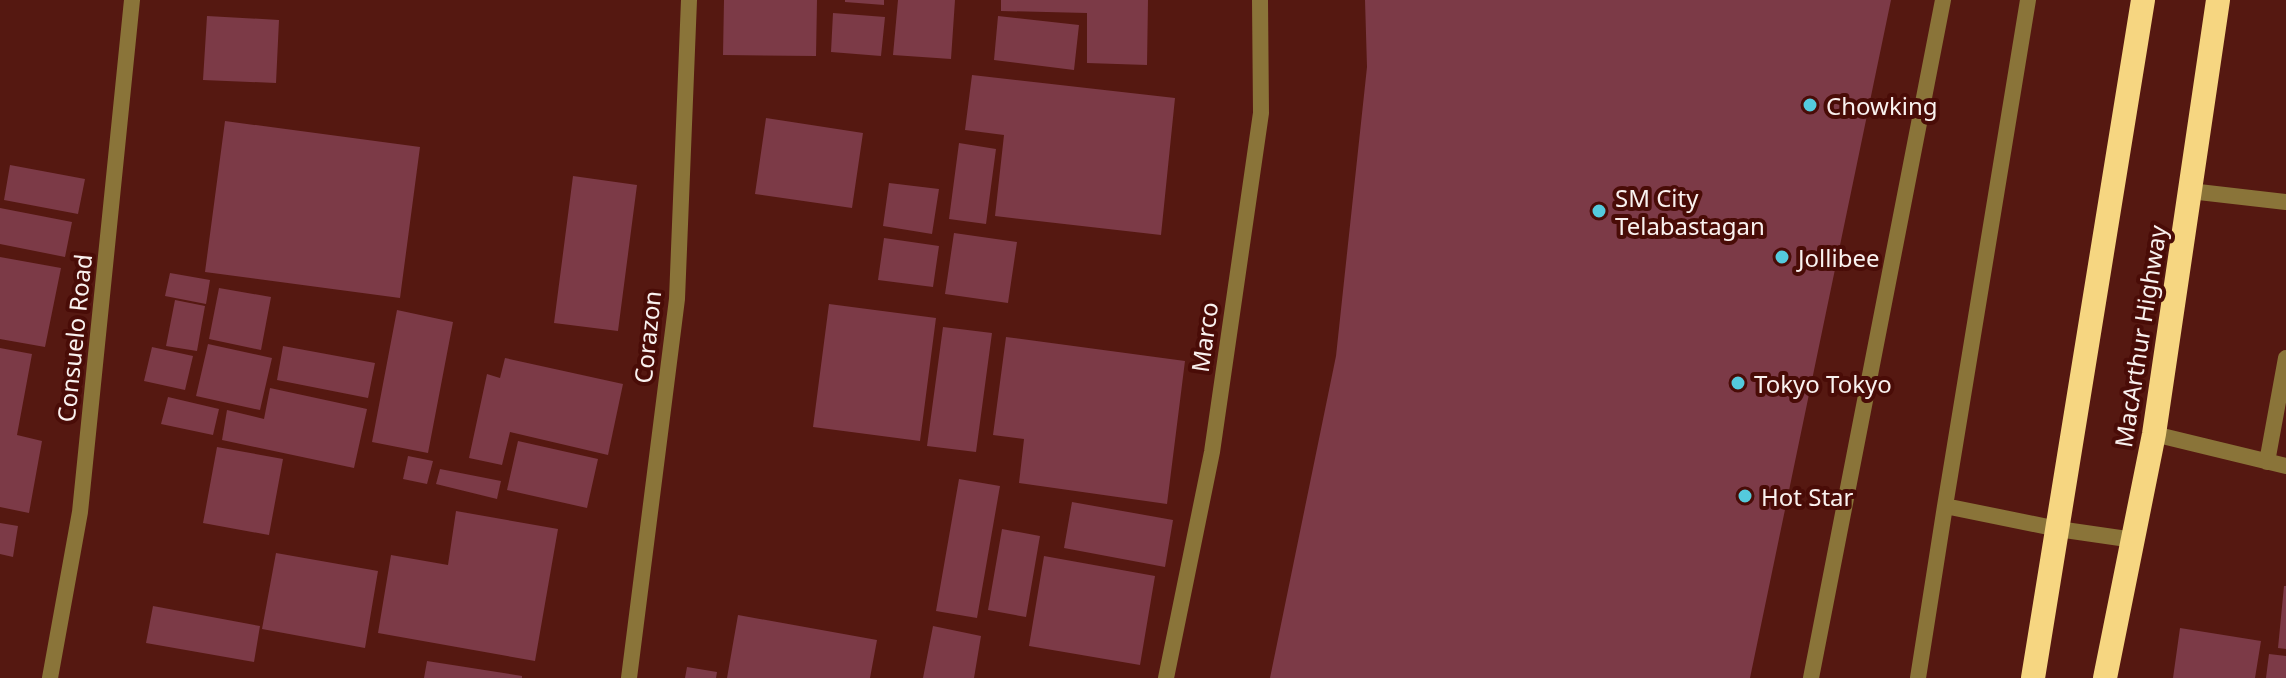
<svg xmlns="http://www.w3.org/2000/svg" width="2286" height="678" font-family="'Noto Sans',sans-serif">
  <rect width="100%" height="100%" fill="#551811"/>
  <path fill="#7c3a47" d="M 724,0 L 817,0 L 816,56 L 723,55 Z
    M 845,0 L 884,0 L 884,5 L 845,2 Z
    M 898,0 L 955,0 L 951,59 L 893,55 Z
    M 1001,0 L 1148,0 L 1147,65 L 1087,63 L 1087,13 L 1001,11 Z
    M 1365,0 L 1891,0 L 1750,678 L 1270,678 L 1336,356 L 1367,67 Z
    M 833,13 L 885,17 L 881,56 L 831,52 Z
    M 207,16 L 279,20 L 276,83 L 203,80 Z
    M 998,16 L 1079,25 L 1074,70 L 994,60 Z
    M 972,75 L 1175,98 L 1161,235 L 995,216 L 1004,135 L 965,130 Z
    M 766,118 L 863,133 L 852,208 L 755,194 Z
    M 225,121 L 420,147 L 400,298 L 205,272 Z
    M 959,143 L 996,149 L 986,224 L 949,219 Z
    M 10,165 L 85,179 L 78,214 L 4,200 Z
    M 573,176 L 637,185 L 618,331 L 554,323 Z
    M 889,183 L 939,189 L 932,234 L 883,226 Z
    M 0,208 L 72,222 L 65,257 L 0,244 Z
    M 954,233 L 1017,242 L 1008,303 L 945,294 Z
    M 884,238 L 939,246 L 933,287 L 878,280 Z
    M 0,257 L 61,268 L 45,347 L 0,339 Z
    M 170,273 L 210,280 L 206,304 L 165,296 Z
    M 219,288 L 271,297 L 261,350 L 209,339 Z
    M 175,300 L 205,306 L 197,351 L 166,346 Z
    M 829,304 L 936,318 L 920,441 L 813,427 Z
    M 397,310 L 453,322 L 428,453 L 372,442 Z
    M 943,327 L 992,333 L 976,452 L 927,446 Z
    M 1006,337 L 1185,361 L 1167,504 L 1019,483 L 1024,439 L 993,435 Z
    M 208,344 L 272,358 L 260,410 L 196,396 Z
    M 283,346 L 375,363 L 368,398 L 277,380 Z
    M 152,347 L 193,356 L 185,390 L 144,381 Z
    M 0,348 L 32,354 L 17,435 L 42,441 L 29,513 L 0,507 Z
    M 505,358 L 623,384 L 608,455 L 510,432 L 502,465 L 469,458 L 487,374 L 500,378 Z
    M 270,388 L 367,409 L 354,468 L 222,440 L 227,410 L 264,419 Z
    M 168,397 L 219,409 L 213,435 L 161,424 Z
    M 518,441 L 598,459 L 587,508 L 507,490 Z
    M 217,447 L 283,459 L 269,535 L 203,523 Z
    M 408,456 L 433,461 L 427,484 L 403,479 Z
    M 440,469 L 501,481 L 497,499 L 436,484 Z
    M 959,479 L 1000,486 L 977,618 L 936,611 Z
    M 1072,502 L 1173,520 L 1165,567 L 1064,548 Z
    M 456,511 L 558,529 L 535,661 L 378,633 L 391,555 L 448,565 Z
    M 0,523 L 18,526 L 13,557 L 0,554 Z
    M 1002,529 L 1040,536 L 1026,617 L 988,610 Z
    M 276,553 L 378,571 L 365,648 L 262,629 Z
    M 1044,556 L 1155,576 L 1140,665 L 1029,646 Z
    M 2284,586 L 2286,586 L 2286,649 L 2278,648 Z
    M 153,606 L 260,626 L 254,662 L 146,643 Z
    M 738,615 L 877,640 L 870,678 L 727,678 Z
    M 933,626 L 981,636 L 974,678 L 923,678 Z
    M 2180,628 L 2261,641 L 2255,678 L 2173,678 Z
    M 2269,654 L 2286,656 L 2286,678 L 2266,678 Z
    M 427,661 L 522,676 L 522,678 L 424,678 Z
    M 687,667 L 717,672 L 716,678 L 685,678 Z"/>
  <g fill="none" stroke-linecap="round" stroke-linejoin="round">
    <path stroke="#8a7439" stroke-width="16" d="M 2190,191 L 2286,202
      M 2154,434 L 2286,466
      M 2267,462 L 2286,358
      M 1945,506 L 2028,0
      M 1811,678 L 1943,0
      M 1918,678 L 1945,506 L 2058,529 L 2134,540"/>
    <path stroke="#8a7439" stroke-width="16" d="M 50,678 L 80,512 L 132,0
      M 629,678 L 677,299 L 689,0
      M 1166,678 L 1212,452 L 1261,113 L 1260,0"/>
    <path stroke="#f6d681" stroke-width="24" d="M 2033,678 L 2143,0
      M 2105,678 L 2154,434 L 2218,0"/>
  </g>
  <g fill="#54cadd" stroke="#490c07" stroke-width="3">
    <circle cx="1810" cy="105" r="8"/>
    <circle cx="1599" cy="211" r="8"/>
    <circle cx="1782" cy="257" r="8"/>
    <circle cx="1738" cy="383" r="8"/>
    <circle cx="1745" cy="496" r="8"/>
  </g>
  <g text-anchor="middle" dominant-baseline="central" stroke-width="8" stroke-linejoin="round" paint-order="stroke">
    <g font-size="24" fill="#f9f1ef" stroke="#490c07" text-anchor="start">
      <text x="1826" y="105">Chowking</text>
      <text x="1615" y="197">SM City<tspan x="1615" dy="28">Telabastagan</tspan></text>
      <text x="1798" y="257">Jollibee</text>
      <text x="1754" y="383">Tokyo Tokyo</text>
      <text x="1761" y="496">Hot Star</text>
    </g>
    <g font-size="24" fill="#f9f1ef" stroke="#490c07">
      <text transform="translate(2140 336) rotate(-81)">MacArthur Highway</text>
      <text transform="translate(647 337) rotate(-84)">Corazon</text>
      <text transform="translate(1204 337) rotate(-82)">Marco</text>
      <text transform="translate(74 338) rotate(-84)">Consuelo Road</text>
    </g>
  </g>
</svg>
